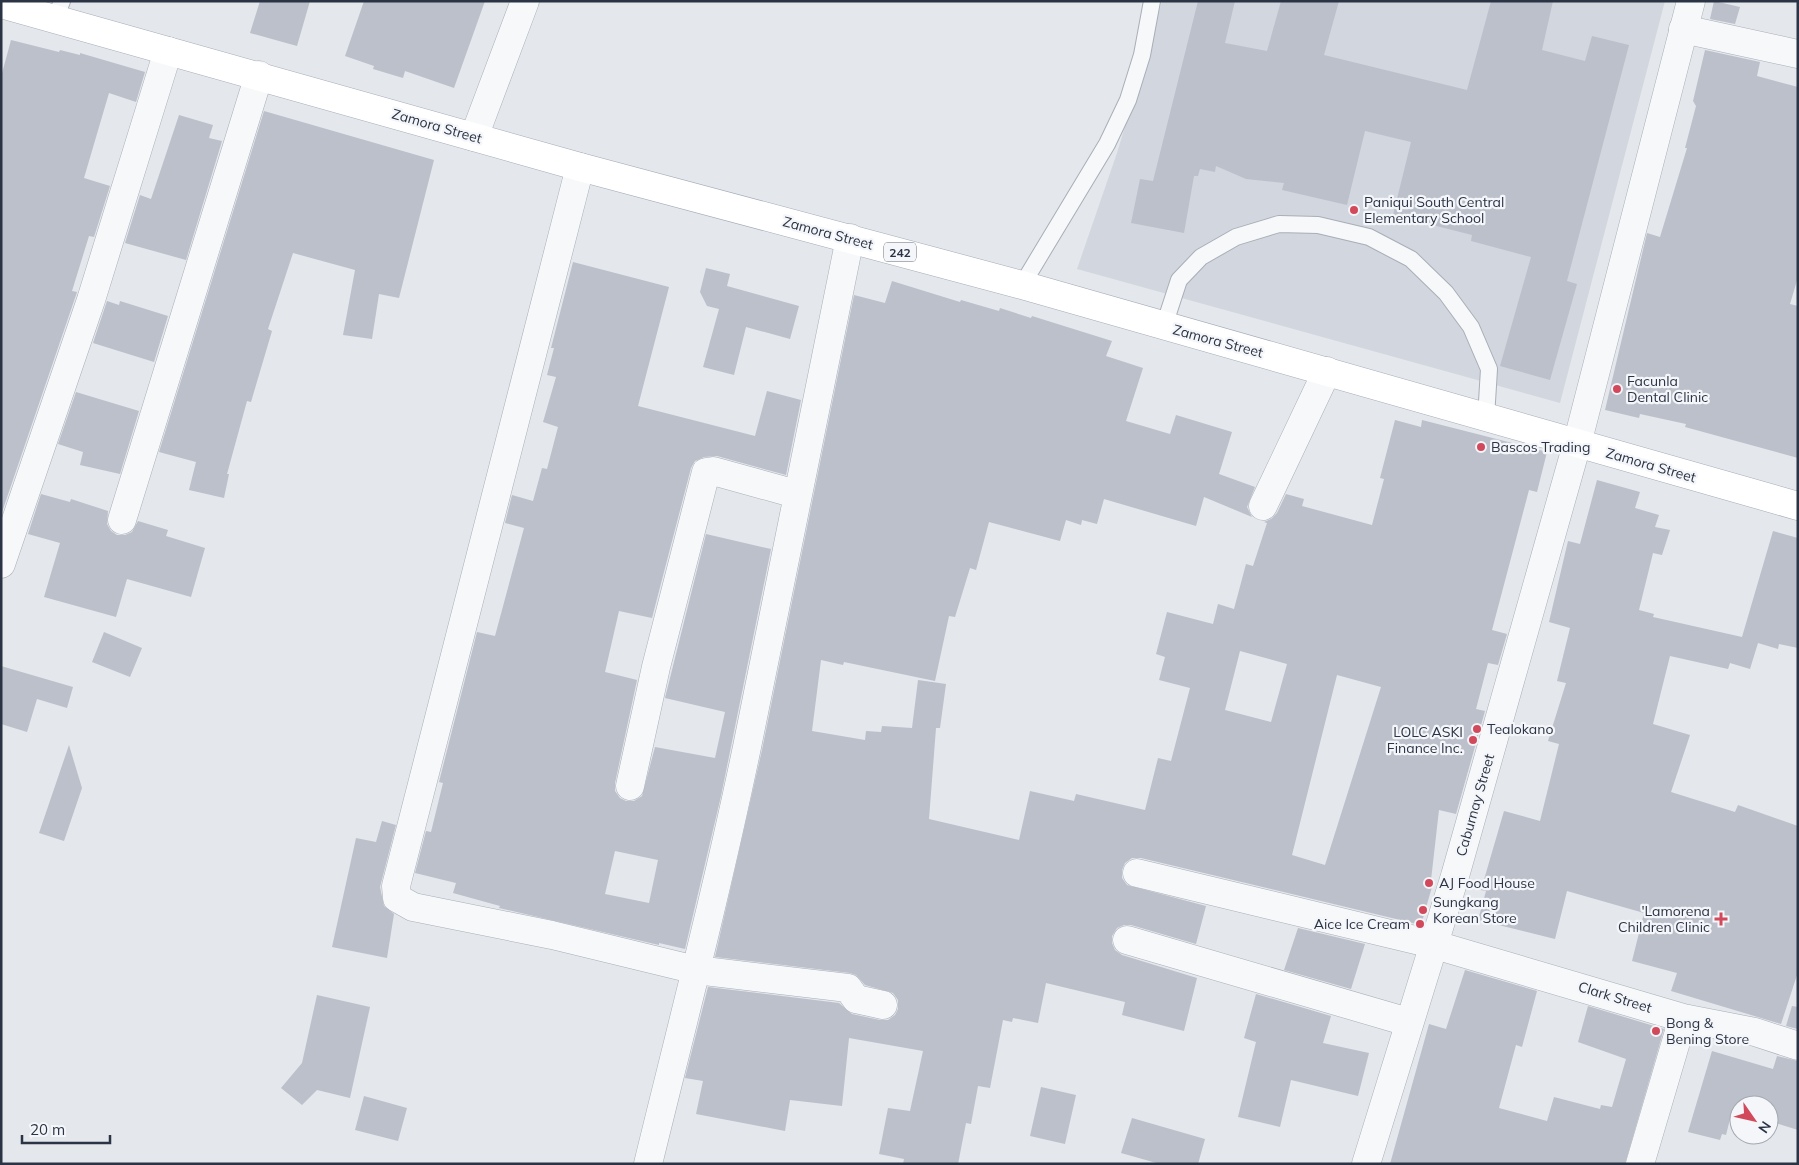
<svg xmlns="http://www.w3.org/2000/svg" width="1799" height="1165" font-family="Mulish,sans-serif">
  <rect width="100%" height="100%" fill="#e4e7ec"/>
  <path fill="#d2d6de" d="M 1162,1 L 1665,1 L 1560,403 L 1077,269 L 1118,150 Z"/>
  <path fill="#bbc0ca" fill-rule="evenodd" d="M 260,1 L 310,1 L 297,46 L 250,33 Z
    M 364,1 L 485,1 L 454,88 L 405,71 L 403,78 L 373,69 L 374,66 L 345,56 Z
    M 1198,1 L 1235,1 L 1225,43 L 1267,51 L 1281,1 L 1339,1 L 1324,55 L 1467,90 L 1491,1 L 1553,1 L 1542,50 L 1585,61 L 1592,36 L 1629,45 L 1567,281 L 1577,284 L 1550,380 L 1500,366 L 1531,257 L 1471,241 L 1472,235 L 1393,215 L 1411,142 L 1365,131 L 1347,205 L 1282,190 L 1284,183 L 1246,179 L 1216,166 L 1215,172 L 1200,169 L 1198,176 L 1194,176 L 1184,233 L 1131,223 L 1140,179 L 1153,181 Z
    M 1714,1 L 1740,7 L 1735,24 L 1710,19 Z
    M 11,40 L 59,52 L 60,50 L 80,55 L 80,53 L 145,72 L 136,102 L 109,93 L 84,178 L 110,186 L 94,237 L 89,236 L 72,291 L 77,292 L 76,295 L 1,515 L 1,77 Z
    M 1705,50 L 1760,62 L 1757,76 L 1798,87 L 1798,277 L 1790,304 L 1798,306 L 1798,458 L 1685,427 L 1686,424 L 1640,414 L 1639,418 L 1605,410 L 1647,233 L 1660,237 L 1687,148 L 1685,148 L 1696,106 L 1693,101 Z
    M 264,111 L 434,160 L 399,298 L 379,294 L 372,339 L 343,335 L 355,270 L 293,253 L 268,329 L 272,331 L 251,402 L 247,401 L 227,474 L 229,474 L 224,498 L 189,490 L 196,462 L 159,452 Z
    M 179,115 L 213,125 L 209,138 L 222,141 L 186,260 L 125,243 L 140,195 L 151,199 Z
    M 573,262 L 669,287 L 638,406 L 755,436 L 767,391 L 801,400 L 786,475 L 717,456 L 704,457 L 695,461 L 691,468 L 652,618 L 619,611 L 605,672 L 637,680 L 615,783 L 615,791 L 620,798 L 626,801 L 634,801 L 642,796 L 655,747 L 715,758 L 725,712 L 665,698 L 706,534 L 771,549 L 721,796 L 685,949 L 659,943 L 659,945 L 499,908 L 500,906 L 453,893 L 456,883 L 415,873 L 426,831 L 431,832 L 443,783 L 439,782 L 477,632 L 495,636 L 524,528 L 505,523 L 512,495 L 533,501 L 542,468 L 547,469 L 558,427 L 543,422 L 556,377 L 547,375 L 554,348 L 551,348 ZM 615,851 L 658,860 L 649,903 L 605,894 Z
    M 706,268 L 730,274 L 727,286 L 799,306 L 790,339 L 746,327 L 734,375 L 703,367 L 719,309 L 707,306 L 700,292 Z
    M 892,281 L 960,302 L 961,300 L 999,311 L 1000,308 L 1031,318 L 1032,316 L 1112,341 L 1106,356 L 1143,368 L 1126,421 L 1170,434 L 1176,415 L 1232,432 L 1219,474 L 1255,487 L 1247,507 L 1252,517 L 1204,497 L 1196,526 L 1104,499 L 1097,524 L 1082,520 L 1081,525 L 1066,520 L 1060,541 L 989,522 L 976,570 L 970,568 L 955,617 L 949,616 L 935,681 L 844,662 L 843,665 L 821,660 L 812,731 L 865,740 L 866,731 L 881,732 L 882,726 L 912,728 L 918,680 L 946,684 L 940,728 L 936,728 L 929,819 L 1019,840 L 1030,791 L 1074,801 L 1076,794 L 1145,810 L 1158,758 L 1171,761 L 1190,688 L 1159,680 L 1165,657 L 1156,654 L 1167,612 L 1213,624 L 1218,604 L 1234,609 L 1246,564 L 1253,566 L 1267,523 L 1264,522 L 1271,519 L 1277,513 L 1286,494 L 1304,499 L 1302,506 L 1372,525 L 1384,479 L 1380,478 L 1395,420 L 1421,427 L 1422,420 L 1547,452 L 1537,492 L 1529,490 L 1492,630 L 1507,634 L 1498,665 L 1488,663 L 1476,709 L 1485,711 L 1456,814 L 1439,810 L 1431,880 L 1434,880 L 1421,925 L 1141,858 L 1132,858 L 1125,863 L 1122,870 L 1122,878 L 1127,885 L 1206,906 L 1196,944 L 1131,925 L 1124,925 L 1117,928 L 1112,936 L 1112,943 L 1115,950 L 1122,955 L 1197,978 L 1184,1031 L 1122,1015 L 1125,1002 L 1046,983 L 1038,1023 L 1013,1018 L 1012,1022 L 1003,1020 L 990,1088 L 978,1086 L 971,1124 L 966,1123 L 958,1164 L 903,1164 L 904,1159 L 879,1154 L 888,1108 L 910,1111 L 923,1051 L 849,1038 L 842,1106 L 790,1100 L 785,1131 L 696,1114 L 703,1081 L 685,1078 L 708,987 L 839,1003 L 852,1014 L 880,1020 L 888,1020 L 895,1015 L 898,1009 L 898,1000 L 893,993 L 865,985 L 856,975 L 850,973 L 715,957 L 762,750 L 854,295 L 885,303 ZM 1240,651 L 1287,664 L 1271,722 L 1225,710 ZM 1337,675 L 1381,687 L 1325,865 L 1292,855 Z
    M 107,301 L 119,305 L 120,301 L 168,316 L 154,362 L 93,343 Z
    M 76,392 L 139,411 L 120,474 L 80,465 L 83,452 L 58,444 Z
    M 1597,480 L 1640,492 L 1635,508 L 1659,515 L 1655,527 L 1670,530 L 1662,555 L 1653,553 L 1639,610 L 1654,614 L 1653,617 L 1742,637 L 1773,531 L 1798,538 L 1798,648 L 1779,644 L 1778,649 L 1758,643 L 1750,669 L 1730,663 L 1728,669 L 1670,656 L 1653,724 L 1690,735 L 1671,792 L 1735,812 L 1738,805 L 1798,826 L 1798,972 L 1781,1024 L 1671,991 L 1677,973 L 1632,961 L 1644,913 L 1567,891 L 1555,939 L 1478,920 L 1486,891 L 1481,890 L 1504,811 L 1540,821 L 1559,744 L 1548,741 L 1566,683 L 1557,681 L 1570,628 L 1549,622 L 1568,541 L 1580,544 Z
    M 41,494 L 70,502 L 71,499 L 108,511 L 107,524 L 111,531 L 117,535 L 125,535 L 132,532 L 138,521 L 168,530 L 166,536 L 205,548 L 191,597 L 127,579 L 116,617 L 44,597 L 60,543 L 28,534 Z
    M 104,632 L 142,648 L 130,677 L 92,662 Z
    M 1,666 L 73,687 L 67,708 L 37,699 L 27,732 L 1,724 Z
    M 69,745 L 82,788 L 64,841 L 39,833 Z
    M 382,821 L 396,825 L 380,887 L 384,906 L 394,914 L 387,958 L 332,947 L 356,838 L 376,842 Z
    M 1298,928 L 1365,944 L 1351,989 L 1284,970 Z
    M 1465,970 L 1537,991 L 1522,1047 L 1516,1045 L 1499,1108 L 1547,1121 L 1554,1097 L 1600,1109 L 1601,1105 L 1612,1107 L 1626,1059 L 1578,1042 L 1588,1006 L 1664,1029 L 1625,1164 L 1390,1164 L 1429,1024 L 1446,1029 Z
    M 1256,994 L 1331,1016 L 1323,1043 L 1369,1053 L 1358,1096 L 1291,1080 L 1280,1127 L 1238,1117 L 1256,1042 L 1244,1038 Z
    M 317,995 L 370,1007 L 350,1098 L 317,1090 L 302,1105 L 281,1088 L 302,1063 Z
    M 1792,1006 L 1798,1007 L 1798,1029 L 1786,1026 Z
    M 1712,1051 L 1773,1069 L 1777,1056 L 1798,1061 L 1798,1130 L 1769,1121 L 1769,1105 L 1739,1105 L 1738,1117 L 1731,1115 L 1726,1135 L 1722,1134 L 1720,1140 L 1688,1132 Z
    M 1041,1087 L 1076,1095 L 1065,1144 L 1030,1136 Z
    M 364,1096 L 407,1108 L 398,1141 L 355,1130 Z
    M 1132,1118 L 1205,1139 L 1198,1164 L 1160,1164 L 1121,1153 Z"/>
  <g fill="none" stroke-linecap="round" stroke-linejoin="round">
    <g stroke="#a9aeb7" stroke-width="18">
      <path id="service" d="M 55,19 L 62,1
        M 1022,285 L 1107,144 L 1128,100 L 1142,55 L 1152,1
        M 1164,326 L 1179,280 L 1201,257 L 1236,237 L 1279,224 L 1318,225 L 1369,237 L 1411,259 L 1446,293 L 1471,327 L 1489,369 L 1486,418"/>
    </g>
    <g stroke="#a9aeb7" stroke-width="29">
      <path id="minor" d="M 1683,29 L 1798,54
        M 474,137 L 525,1
        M 580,167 L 396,886 L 397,898 L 413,907 L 552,935 L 696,970 L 848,988 L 856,999 L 883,1005
        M 1263,506 L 1327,371
        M 122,520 L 259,75
        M 1,564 L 91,300 L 168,51
        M 630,786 L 656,667 L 706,472 L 713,471 L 796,494
        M 1137,873 L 1432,944 L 1683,1018 L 1755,1032 L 1798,1046
        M 1127,940 L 1408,1022
        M 648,1164 C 682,1025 718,887 747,747 C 782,578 814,408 850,238
        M 1640,1164 L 1683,1018"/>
    </g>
    <g stroke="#a9aeb7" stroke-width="29">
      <path id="tertiary" d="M 1366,1164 L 1455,876 L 1577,444 L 1691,1"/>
    </g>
    <g stroke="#a3abb8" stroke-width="29">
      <path id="primary" d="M 1,4 L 580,167 L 1022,285 L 1798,506"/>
    </g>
    <use href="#service" stroke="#f7f8fa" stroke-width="16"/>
    <use href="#minor" stroke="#f7f8fa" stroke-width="28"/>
    <use href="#tertiary" stroke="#f7f8fa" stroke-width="28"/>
    <use href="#primary" stroke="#fff" stroke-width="28"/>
  </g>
  <g fill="#d1495b" stroke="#f4f6f9" stroke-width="2">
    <circle cx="1354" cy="210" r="5"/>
    <circle cx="1617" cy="389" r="5"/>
    <circle cx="1481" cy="447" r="5"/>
    <circle cx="1477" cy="729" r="5"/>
    <circle cx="1473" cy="740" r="5"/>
    <circle cx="1429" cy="883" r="5"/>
    <circle cx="1423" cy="910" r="5"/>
    <path d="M1718.5 911.5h5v5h5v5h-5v5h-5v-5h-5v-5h5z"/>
    <circle cx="1420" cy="924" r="5"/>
    <circle cx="1656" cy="1031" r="5"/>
  </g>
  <g text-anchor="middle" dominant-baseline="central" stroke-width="4.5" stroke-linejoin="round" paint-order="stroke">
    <rect fill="#f4f6f9" stroke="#676e7b" stroke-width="1" x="884" y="242.5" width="32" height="19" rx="4"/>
    <g font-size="12" font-weight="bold" fill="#2b3445">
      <text x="900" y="252">242</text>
    </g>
    <g font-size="14" fill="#2b3445" stroke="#f4f6f9">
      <text transform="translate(437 126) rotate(16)">Zamora Street</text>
      <text transform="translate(828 233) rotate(15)">Zamora Street</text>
      <text transform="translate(1218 341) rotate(15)">Zamora Street</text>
      <text transform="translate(1651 465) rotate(16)">Zamora Street</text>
      <text transform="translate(1475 805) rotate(-74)">Caburnay Street</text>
      <text transform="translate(1615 997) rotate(17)">Clark Street</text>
    </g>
    <g font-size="14" fill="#2b3445" stroke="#f4f6f9" text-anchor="start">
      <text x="1364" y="202">Paniqui South Central<tspan x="1364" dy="16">Elementary School</tspan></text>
      <text x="1627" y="381">Facunla<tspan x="1627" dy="16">Dental Clinic</tspan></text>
      <text x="1491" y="447">Bascos Trading</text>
      <text x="1487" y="729">Tealokano</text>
      <text x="1463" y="732" text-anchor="end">LOLC ASKI<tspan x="1463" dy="16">Finance Inc.</tspan></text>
      <text x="1439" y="883">AJ Food House</text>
      <text x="1433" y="902">Sungkang<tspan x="1433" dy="16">Korean Store</tspan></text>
      <text x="1710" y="911" text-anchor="end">'Lamorena<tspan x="1710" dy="16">Children Clinic</tspan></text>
      <text x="1410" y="924" text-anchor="end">Aice Ice Cream</text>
      <text x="1666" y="1023">Bong &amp;<tspan x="1666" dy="16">Bening Store</tspan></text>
    </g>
  </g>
  <rect width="1799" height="1165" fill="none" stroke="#2b3445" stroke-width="5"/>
  <g transform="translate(1754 1120) rotate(124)"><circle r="24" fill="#f4f6f9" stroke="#a4a8b1"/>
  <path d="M0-4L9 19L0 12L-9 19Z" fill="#d1495b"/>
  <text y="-8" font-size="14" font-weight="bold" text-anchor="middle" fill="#2b3445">N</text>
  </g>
  <path d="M22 1135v8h88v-8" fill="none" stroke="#2b3445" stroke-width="2.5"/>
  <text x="30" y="1135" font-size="15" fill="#2b3445" stroke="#f4f6f9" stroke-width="4" paint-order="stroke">20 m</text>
</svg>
